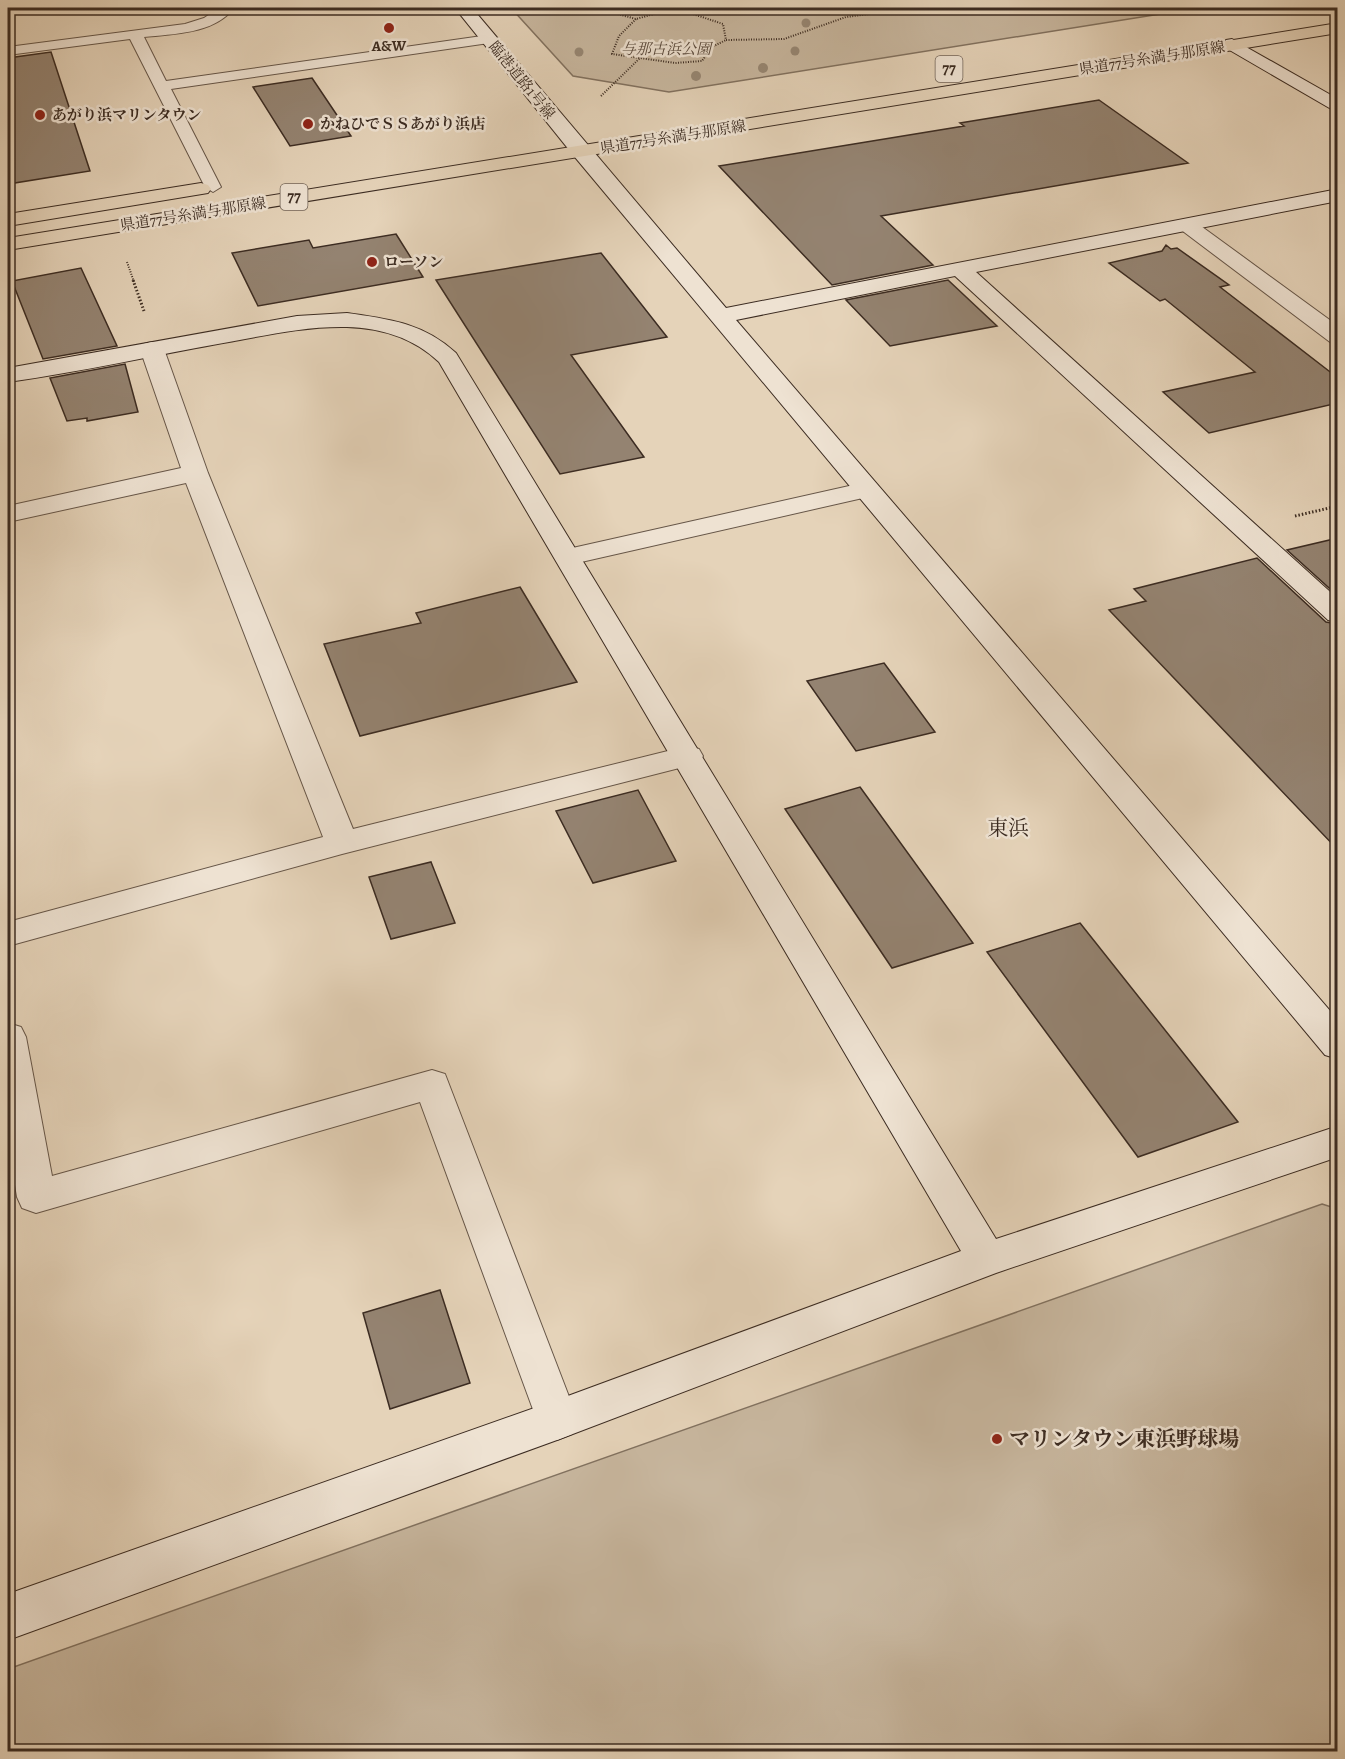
<svg xmlns="http://www.w3.org/2000/svg" width="1345" height="1759" font-family="Alegreya,'Noto Serif JP',serif">
  <rect width="100%" height="100%" fill="#e5d3b9"/>
  <filter id="stains"><feTurbulence type="fractalNoise" baseFrequency=".00333" numOctaves="4"/><feColorMatrix values="0 0 0 0 .2 0 0 0 0 .09 0 0 0 0 .02 0 0 0 .5 -.17"/></filter>
  <radialGradient id="worn" r=".72"><stop offset=".6" stop-color="#630" stop-opacity="0"/><stop offset="1" stop-color="#630" stop-opacity=".3"/></radialGradient>
  <path fill="#c8b79f" stroke="#827260" stroke-width="1.5" d="M 511,8 L 1198,8 L 669,92 L 573,76 Z
    M 1322,1204 L 1338,1209 L 1337,1751 L 8,1751 L 8,1669 Z"/>
  <path fill="#948371" stroke="#3c2c22" stroke-width="1.5" d="M 51,52 L 90,171 L 8,184 L 8,58 Z
    M 312,78 L 351,136 L 290,146 L 253,87 Z
    M 1099,100 L 1188,163 L 881,216 L 933,265 L 832,285 L 719,166 L 964,126 L 960,123 Z
    M 396,234 L 423,277 L 258,306 L 232,253 L 309,240 L 313,248 Z
    M 1166,245 L 1171,249 L 1177,248 L 1229,285 L 1220,287 L 1338,378 L 1338,403 L 1209,433 L 1163,392 L 1255,372 L 1165,299 L 1160,301 L 1109,263 L 1162,251 Z
    M 601,253 L 667,337 L 571,355 L 644,457 L 560,474 L 436,280 Z
    M 81,268 L 117,346 L 43,359 L 12,281 Z
    M 948,280 L 997,326 L 890,346 L 846,300 Z
    M 125,364 L 138,412 L 87,421 L 87,418 L 67,421 L 50,378 Z
    M 1338,538 L 1338,596 L 1287,550 Z
    M 1257,558 L 1326,622 L 1338,624 L 1338,850 L 1109,610 L 1146,601 L 1134,589 Z
    M 520,587 L 577,682 L 360,736 L 324,644 L 421,623 L 416,613 Z
    M 884,663 L 935,732 L 856,751 L 807,681 Z
    M 860,787 L 973,943 L 892,968 L 785,809 Z
    M 638,790 L 676,861 L 593,883 L 556,811 Z
    M 431,862 L 455,923 L 391,939 L 369,877 Z
    M 1080,923 L 1238,1122 L 1138,1157 L 987,952 Z
    M 440,1290 L 470,1383 L 390,1409 L 363,1313 Z"/>
  <g fill="none" stroke-linecap="round" stroke-linejoin="round">
    <g stroke="#665648" stroke-width="2">
      <path id="lane" d="M 219,8 L 234,8 C 214,34 173,34 144,37 L 166,81 L 489,35 L 496,39 L 489,43 L 171,89 L 221,187 L 213,192 L 205,187 L 130,39 L 8,55 L 8,47 L 185,24 L 204,18 Z"/>
    </g>
    <g stroke="#665648" stroke-width="2">
      <path id="street" d="M 1187,219 L 1194,221 L 1338,326 L 1338,344 L 1330,342 L 1180,229 L 1177,225 L 1180,221 Z
        M 152,342 L 160,344 L 164,349 L 208,473 L 353,829 L 688,746 L 699,749 L 703,756 L 699,763 L 342,854 L 8,946 L 8,922 L 323,837 L 186,483 L 8,522 L 8,506 L 181,468 L 140,349 L 144,344 Z
        M 867,482 L 876,485 L 880,490 L 876,495 L 568,565 L 558,563 L 554,557 L 558,551 L 568,549 Z
        M 8,1023 L 21,1027 L 26,1037 L 52,1176 L 432,1070 L 445,1074 L 578,1420 L 572,1434 L 557,1440 L 542,1434 L 420,1102 L 36,1213 L 22,1208 L 17,1197 L 8,1142 Z"/>
    </g>
    <g stroke="#3c2c22" stroke-width="2">
      <path id="secondary" d="M 455,8 L 472,8 L 726,308 L 1338,189 L 1338,201 L 976,272 L 1338,599 L 1338,622 L 1328,620 L 955,276 L 736,320 L 1338,1020 L 1338,1059 L 1325,1055 L 574,156 Z
        M 1232,39 L 1338,99 L 1338,113 L 1226,48 L 1223,44 L 1226,40 Z
        M 347,313 C 389,319 424,323 456,353 L 996,1239 L 1338,1126 L 1338,1157 L 996,1273 L 557,1440 L 8,1640 L 8,1594 L 557,1400 L 961,1251 L 439,362 C 414,338 381,328 347,327 C 307,326 267,335 229,342 C 155,355 81,372 8,382 L 8,368 L 297,316 Z"/>
    </g>
    <g stroke="#3c2c22" stroke-width="2">
      <path id="primary" d="M 1338,23 L 1338,33 L 8,250 L 8,238 Z
        M 201,183 L 208,185 L 211,189 L 208,193 L 8,226 L 8,214 Z"/>
    </g>
    <path stroke="#3c2c22" stroke-width="2" stroke-dasharray="1 1.5" stroke-linecap="butt" d="M 596,8 L 636,19 L 654,14 L 687,12 L 723,24 L 726,40 L 784,39 L 846,17 L 915,8
      M 636,19 L 619,36 L 612,54 L 675,63 L 702,61 L 712,47 L 726,40
      M 601,96 L 641,57
      M 127,262 L 134,282"/>
    <path stroke="#3c2c22" stroke-width="3" stroke-dasharray="1.5 2" stroke-linecap="butt" d="M 133,280 L 144,311
      M 1295,516 L 1338,506"/>
    <use href="#lane" fill="#eee2d2" fill-rule="evenodd"/>
    <use href="#street" fill="#eee2d2" fill-rule="evenodd"/>
    <use href="#secondary" fill="#eee2d2" fill-rule="evenodd"/>
    <use href="#primary" fill="#e5d3b9" fill-rule="evenodd"/>
  </g>
  <g fill="#978774">
    <circle cx="806" cy="23" r="4.5"/>
    <circle cx="795" cy="51" r="4.5"/>
    <circle cx="579" cy="52" r="4.5"/>
    <circle cx="763" cy="68" r="5"/>
    <circle cx="696" cy="76" r="5"/>
  </g>
  <g fill="#8f2418" stroke="#eee2d2" stroke-width="2">
    <circle cx="389" cy="28" r="6"/>
    <circle cx="40" cy="115" r="6"/>
    <circle cx="308" cy="124" r="6"/>
    <circle cx="372" cy="262" r="6"/>
    <circle cx="997" cy="1439" r="6"/>
  </g>
  <g text-anchor="middle" dominant-baseline="central" stroke-width="5" stroke-linejoin="round" paint-order="stroke">
    <g font-size="15" font-weight="bold" fill="#3c2c22" stroke="#eee2d2" text-anchor="start">
      <text x="389" y="46" text-anchor="middle">A&amp;W</text>
      <text x="52" y="115">あがり浜マリンタウン</text>
      <text x="320" y="124">かねひでＳＳあがり浜店</text>
      <text x="384" y="262">ローソン</text>
    </g>
    <g font-size="15" font-style="italic" fill="#58483b" stroke="#eee2d2">
      <text x="666" y="49">与那古浜公園</text>
    </g>
    <g font-size="15" fill="#3c2c22" stroke="#eee2d2">
      <text transform="translate(1152 58) rotate(-9)">県道77号糸満与那原線</text>
      <text transform="translate(522 80) rotate(51)">臨港道路1号線</text>
      <text transform="translate(673 137) rotate(-9)">県道77号糸満与那原線</text>
      <text transform="translate(193 214) rotate(-9)">県道77号糸満与那原線</text>
    </g>
    <g fill="#eee2d2" stroke="#716357" stroke-width="1.5">
      <rect x="935.5" y="56" width="27" height="26" rx="4.5"/>
      <rect x="280.5" y="184" width="27" height="26" rx="4.5"/>
    </g>
    <g font-size="16" font-weight="bold" fill="#3c2c22">
      <text x="949" y="69">77</text>
      <text x="294" y="197">77</text>
    </g>
    <g font-size="21" fill="#3c2c22" stroke="#eee2d2">
      <text x="1008" y="828">東浜</text>
    </g>
    <g font-size="21" font-weight="bold" fill="#3c2c22" stroke="#eee2d2" text-anchor="start">
      <text x="1009" y="1439">マリンタウン東浜野球場</text>
    </g>
  </g>
  <rect width="1345" height="1759" fill="none" stroke="#e5d3b9" stroke-width="30"/>
  <rect x="9" y="9" width="1327" height="1741" fill="none" stroke="#3c2c22" stroke-width="3"/>
  <rect x="15" y="15" width="1315" height="1729" fill="none" stroke="#3c2c22" stroke-width="1.5"/>
  <rect width="100%" height="100%" filter="url(#stains)"/>
  <rect width="100%" height="100%" fill="url(#worn)"/>
</svg>
